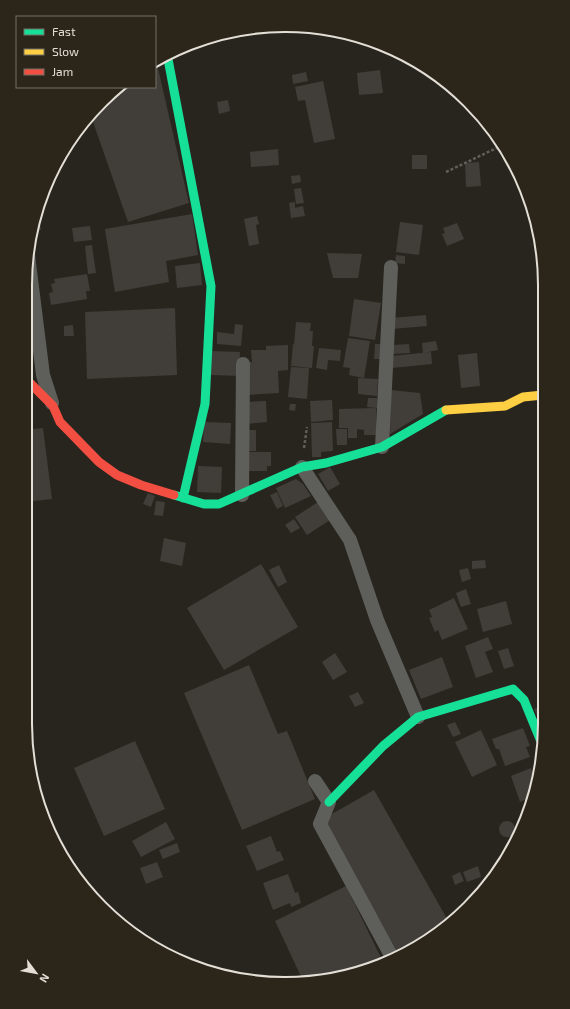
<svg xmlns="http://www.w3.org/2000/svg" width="570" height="1009" font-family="'Exo 2',sans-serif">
  <rect width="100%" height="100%" fill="#28251e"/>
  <path fill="#413d39" d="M 157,64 L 189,203 L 128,222 L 92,119 L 120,87 L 155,87 L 155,65 Z
    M 380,70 L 383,93 L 359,95 L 357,73 Z
    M 306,72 L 308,81 L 293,84 L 292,75 Z
    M 323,81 L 335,139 L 314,143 L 305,100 L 298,101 L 295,87 Z
    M 228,100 L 230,111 L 219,114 L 217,102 Z
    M 278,149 L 279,165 L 251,167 L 250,152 Z
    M 412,155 L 427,155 L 427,169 L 412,169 Z
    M 479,162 L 481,186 L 466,187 L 465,163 Z
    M 300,175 L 301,182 L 292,184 L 291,176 Z
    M 301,188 L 304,203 L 296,204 L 294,189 Z
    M 295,202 L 295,208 L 303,206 L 305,216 L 291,218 L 289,203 Z
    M 192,214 L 198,255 L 166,261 L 169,282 L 115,292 L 105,229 Z
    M 257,216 L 259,224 L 256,225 L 259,244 L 249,246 L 244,219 Z
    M 40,222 L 41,230 L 32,231 L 33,223 Z
    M 400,222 L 423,225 L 419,255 L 396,252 Z
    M 457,223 L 464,239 L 447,246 L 442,234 L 445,233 L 443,228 Z
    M 90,226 L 92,240 L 74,242 L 72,228 Z
    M 92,245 L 96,273 L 88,274 L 85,246 Z
    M 327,253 L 362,254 L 358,278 L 333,278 Z
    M 396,255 L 405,256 L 405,264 L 395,263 Z
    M 200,263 L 202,285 L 177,288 L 175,266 Z
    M 87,274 L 90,291 L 86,291 L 87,299 L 51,305 L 49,293 L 53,292 L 51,284 L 55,283 L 54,279 Z
    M 354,299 L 381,303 L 375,340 L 349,336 Z
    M 175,308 L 177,375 L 87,379 L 85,312 Z
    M 426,315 L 427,326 L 392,329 L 391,318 Z
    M 296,322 L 311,323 L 310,331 L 313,331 L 312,346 L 314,346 L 312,368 L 291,366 L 293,344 L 307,345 L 294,344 Z
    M 235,324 L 243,325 L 241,346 L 217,344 L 217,332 L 234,334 Z
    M 73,325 L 74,336 L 64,336 L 64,326 Z
    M 348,338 L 370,341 L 364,378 L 349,375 L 350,368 L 343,367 Z
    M 436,341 L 438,350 L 423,353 L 422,343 Z
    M 375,344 L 382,344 L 381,359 L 374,359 Z
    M 409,344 L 410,353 L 393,354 L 393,345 Z
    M 288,345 L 288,370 L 278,371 L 279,393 L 247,395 L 246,362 L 252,362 L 251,350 L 266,350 L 266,346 Z
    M 319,348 L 341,350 L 340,361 L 328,360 L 327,370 L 316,368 Z
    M 211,351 L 240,352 L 239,376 L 211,375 Z
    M 431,352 L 432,364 L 392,368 L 391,356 Z
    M 477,353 L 480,386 L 461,388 L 458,355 Z
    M 291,367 L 309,368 L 307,399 L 288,397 Z
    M 358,378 L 378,379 L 377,396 L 358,394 Z
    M 391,390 L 420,393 L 423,414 L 390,434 Z
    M 368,398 L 377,398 L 377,408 L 367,407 Z
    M 332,400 L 333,420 L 311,422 L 310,401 Z
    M 266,401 L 267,422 L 247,424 L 246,402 Z
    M 290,404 L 296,404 L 295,411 L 289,410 Z
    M 376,408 L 376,435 L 364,435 L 364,430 L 357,429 L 357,438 L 348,438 L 348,428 L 339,428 L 339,409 Z
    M 204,422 L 231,423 L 230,444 L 203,442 Z
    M 332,422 L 333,451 L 321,452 L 321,457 L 312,457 L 311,423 Z
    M 43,428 L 52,499 L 25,502 L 25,430 Z
    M 336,429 L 347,429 L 347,445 L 337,445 Z
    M 245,430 L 256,430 L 256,451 L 245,451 Z
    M 246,452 L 271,452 L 271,466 L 267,466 L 267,471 L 246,471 Z
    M 198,466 L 222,467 L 221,493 L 197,492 Z
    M 330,467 L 340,484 L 328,491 L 318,474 Z
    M 296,479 L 303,484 L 311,496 L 285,508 L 276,488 Z
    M 277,492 L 283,506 L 277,509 L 270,495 Z
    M 148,493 L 155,496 L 151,507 L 143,504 Z
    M 156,501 L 165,502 L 163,516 L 154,515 Z
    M 318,502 L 330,520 L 307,535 L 295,517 Z
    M 294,519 L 300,528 L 291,533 L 285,525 Z
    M 164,538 L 186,543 L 182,566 L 160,561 Z
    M 485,560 L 486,568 L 472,569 L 472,561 Z
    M 261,564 L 298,627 L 224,670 L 187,608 Z
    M 279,565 L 287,582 L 278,587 L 269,570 Z
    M 468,568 L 471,579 L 462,582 L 459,570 Z
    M 466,589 L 471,604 L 461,607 L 456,593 Z
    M 454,598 L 468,629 L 442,640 L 438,630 L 435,632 L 429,618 L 432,617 L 429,610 Z
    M 506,601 L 512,624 L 483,632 L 477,609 Z
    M 488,637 L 493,649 L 485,652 L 493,672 L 476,678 L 465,646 Z
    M 508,648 L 514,666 L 504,669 L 498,651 Z
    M 335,653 L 347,672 L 333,680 L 322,662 Z
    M 442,657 L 453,687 L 421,699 L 409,670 Z
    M 249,665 L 278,734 L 287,731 L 315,799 L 242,830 L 184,693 Z
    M 358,692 L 364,703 L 355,707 L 349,696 Z
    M 544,706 L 544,732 L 534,709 Z
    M 455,722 L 461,734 L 453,737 L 447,725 Z
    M 523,728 L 530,746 L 526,747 L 530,757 L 505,766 L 499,749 L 496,749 L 492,739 Z
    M 481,730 L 497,765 L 472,777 L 455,742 Z
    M 135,741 L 165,809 L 104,836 L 74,768 Z
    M 531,768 L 536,783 L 533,797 L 520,802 L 511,776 Z
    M 374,790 L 450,924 L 399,955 L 323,819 Z
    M499 829a8 8 0 1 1 16 0a8 8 0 1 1-16 0Z
    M 166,822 L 175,839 L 141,857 L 132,841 Z
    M 271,836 L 277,852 L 280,851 L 284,860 L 257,871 L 246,846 Z
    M 177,843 L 180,852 L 163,859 L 159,850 Z
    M 157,862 L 163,877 L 146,884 L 140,868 Z
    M 478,866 L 481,877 L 467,882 L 463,872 Z
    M 460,872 L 464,881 L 455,885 L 452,876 Z
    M 288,874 L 295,893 L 298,892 L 301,903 L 291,907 L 290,903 L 273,910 L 263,883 Z
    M 346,886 L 384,964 L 304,983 L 275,921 Z"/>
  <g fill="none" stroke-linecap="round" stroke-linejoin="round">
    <path stroke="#5f5e5a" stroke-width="2.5" stroke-dasharray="3 2" stroke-linecap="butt" d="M 446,172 L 503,145
      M 304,448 L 307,427"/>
    <path stroke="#5e5f5b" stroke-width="14" d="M 28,255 L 43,375 L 52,403
      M 382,447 L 391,267
      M 302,467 L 350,540 L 377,620 L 418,717
      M 242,495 L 243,364
      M 315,781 L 329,802 L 320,824 L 393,959"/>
    <path stroke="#16e098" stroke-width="9" d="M 168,59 L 211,286 L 205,404 L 183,498
      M 174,495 L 204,504 L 219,504 L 302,467 L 326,463 L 382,447 L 446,410
      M 329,802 L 383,746 L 418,717 L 513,689 L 524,700 L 540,739 L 544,738"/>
    <path stroke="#ffcf43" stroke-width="9" d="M 446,410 L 505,406 L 523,397 L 543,395"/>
    <path stroke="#f24e42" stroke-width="9" d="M 25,378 L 53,406 L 60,422 L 99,462 L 117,475 L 141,485 L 174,495"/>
  </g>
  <path d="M0 0H570V1009H0ZM285 32H285A253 253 0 0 1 538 285V724A253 253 0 0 1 285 977H285A253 253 0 0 1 32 724V285A253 253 0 0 1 285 32Z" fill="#2c261a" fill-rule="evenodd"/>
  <path fill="none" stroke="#e3dfd7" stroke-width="2" d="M285 32H285A253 253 0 0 1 538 285V724A253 253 0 0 1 285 977H285A253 253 0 0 1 32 724V285A253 253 0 0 1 285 32Z"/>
  <rect x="16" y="16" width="140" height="72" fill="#2c261a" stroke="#757066"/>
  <rect x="24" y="29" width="20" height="6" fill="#16e098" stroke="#757066"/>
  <text x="52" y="36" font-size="12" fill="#e3dfd7">Fast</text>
  <rect x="24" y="49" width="20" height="6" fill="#ffcf43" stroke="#757066"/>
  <text x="52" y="56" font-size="12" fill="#e3dfd7">Slow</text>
  <rect x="24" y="69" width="20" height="6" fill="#f24e42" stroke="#757066"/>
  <text x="52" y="76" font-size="12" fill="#e3dfd7">Jam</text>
  <g transform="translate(36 973) rotate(122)" stroke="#2c261a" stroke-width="3" paint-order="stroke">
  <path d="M0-3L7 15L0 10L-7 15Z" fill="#e3dfd7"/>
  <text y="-6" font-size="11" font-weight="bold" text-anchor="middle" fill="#e3dfd7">N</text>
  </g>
</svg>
